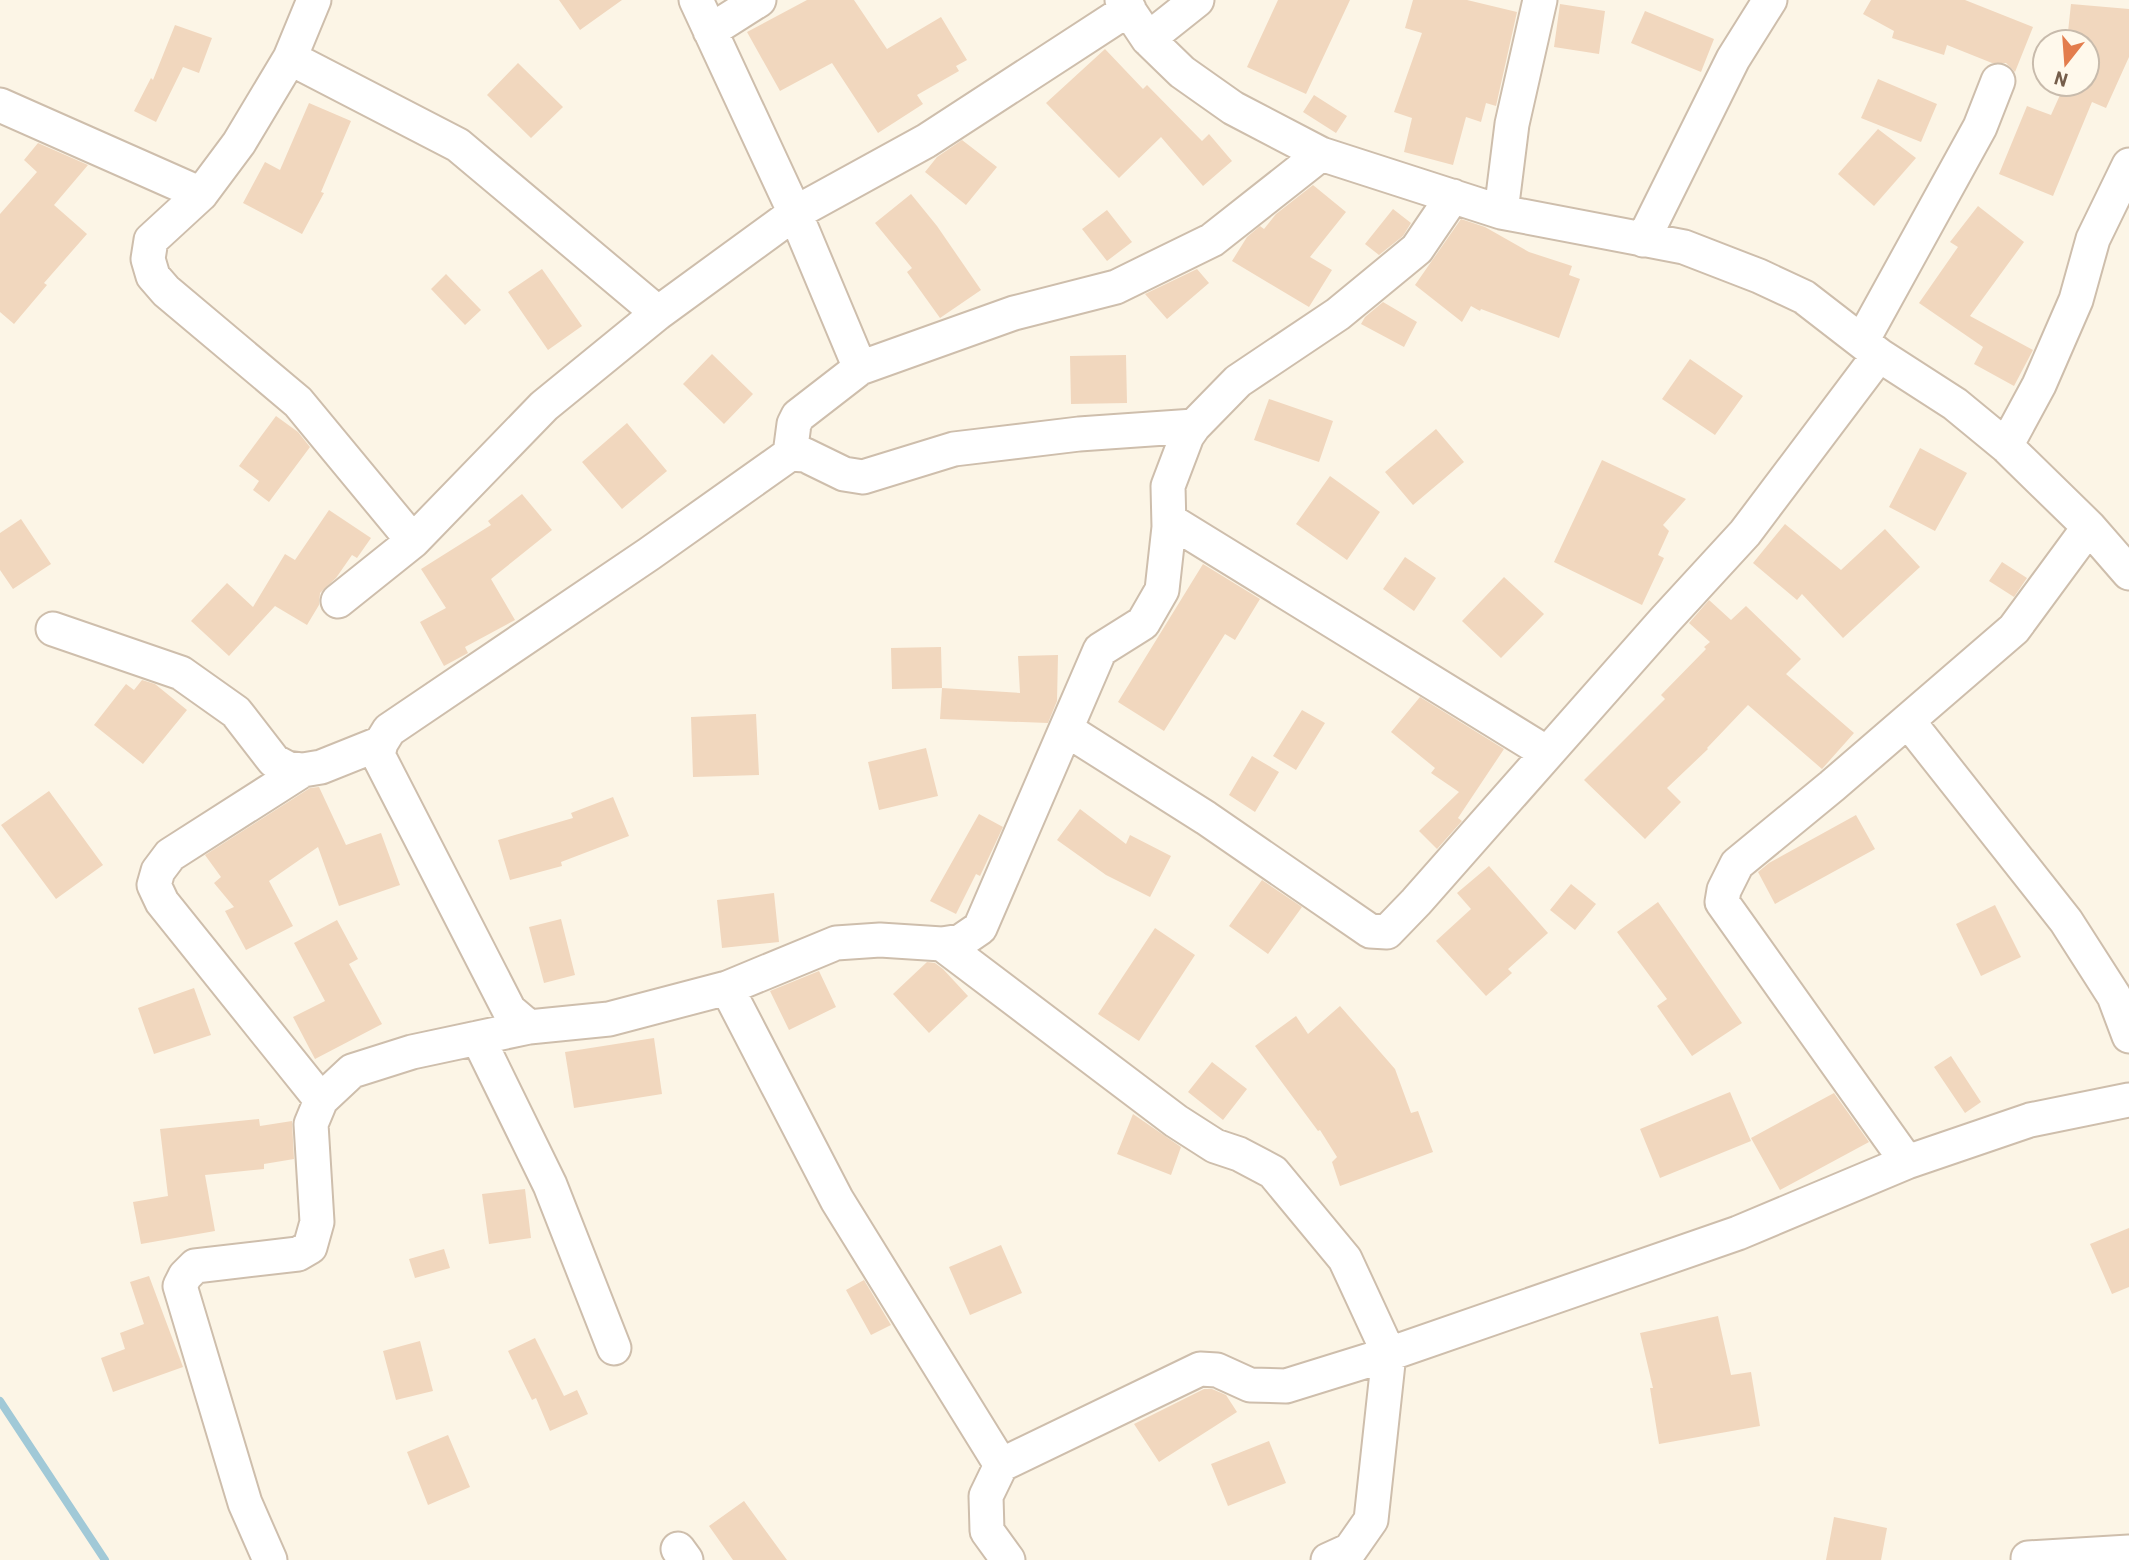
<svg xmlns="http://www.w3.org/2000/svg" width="2129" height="1560" font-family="Barlow,sans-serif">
  <rect width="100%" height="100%" fill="#fcf5e6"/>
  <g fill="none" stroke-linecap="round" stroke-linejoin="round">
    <path stroke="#a1c9d7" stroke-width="8" d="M 0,1401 L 105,1560"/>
  </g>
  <path fill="#f1d7be" d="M 559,0 L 622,0 L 580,30 Z
    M 807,0 L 854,0 L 887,49 L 941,17 L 967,60 L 956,66 L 959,71 L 917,95 L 923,104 L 878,133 L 832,63 L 780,91 L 747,32 Z
    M 1278,0 L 1350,0 L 1306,94 L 1247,67 Z
    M 1413,0 L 1467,0 L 1517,12 L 1496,106 L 1486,103 L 1481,122 L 1466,117 L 1453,165 L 1404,152 L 1412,118 L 1394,112 L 1422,33 L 1405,28 Z
    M 1871,0 L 1965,0 L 2033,27 L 2015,72 L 2006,63 L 1992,63 L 1947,45 L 1944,55 L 1892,38 L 1894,31 L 1863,14 Z
    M 1560,4 L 1605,11 L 1599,54 L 1554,47 Z
    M 2071,4 L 2129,9 L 2129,57 L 2106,108 L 2092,102 L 2053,196 L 1999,174 L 2027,106 L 2051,115 L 2065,84 L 2087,84 L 2087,42 L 2067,41 Z
    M 1645,11 L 1714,39 L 1701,72 L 1631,43 Z
    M 175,25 L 212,38 L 199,73 L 183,67 L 156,122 L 134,111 L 151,78 L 153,80 Z
    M 1105,49 L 1143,89 L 1147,85 L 1202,141 L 1209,134 L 1232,161 L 1203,186 L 1161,137 L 1119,178 L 1046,103 Z
    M 518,63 L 563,107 L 531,138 L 487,95 Z
    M 1878,79 L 1937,104 L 1921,142 L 1861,118 Z
    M 1314,95 L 1347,116 L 1336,133 L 1303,112 Z
    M 309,103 L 351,121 L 321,192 L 324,193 L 302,234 L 243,203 L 265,162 L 280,170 Z
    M 1878,129 L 1916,158 L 1874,206 L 1838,174 Z
    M 962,140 L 997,167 L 966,205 L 925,172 L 937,157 Z
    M 38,143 L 88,165 L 54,205 L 87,234 L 44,283 L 47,285 L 14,324 L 0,312 L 0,214 L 37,172 L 24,160 Z
    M 1313,185 L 1346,212 L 1310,257 L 1332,270 L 1309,307 L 1232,261 L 1247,237 L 1260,226 L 1264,229 L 1276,214 Z
    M 911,194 L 937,226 L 981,290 L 940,318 L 907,272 L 912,268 L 875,223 Z
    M 1978,206 L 2024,242 L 1970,316 L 2033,350 L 2014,386 L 1974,364 L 1983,347 L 1919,303 L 1958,247 L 1950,242 Z
    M 1393,209 L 1411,223 L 1403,236 L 1379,255 L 1365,244 Z
    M 1107,210 L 1132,242 L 1107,261 L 1082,229 Z
    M 1461,219 L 1485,227 L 1529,252 L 1572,266 L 1569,275 L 1580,279 L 1559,338 L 1481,309 L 1480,311 L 1471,306 L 1462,322 L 1415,285 Z
    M 542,269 L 582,326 L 548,350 L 508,292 Z
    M 1197,269 L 1209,283 L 1167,319 L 1145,294 Z
    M 446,274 L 481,310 L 465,325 L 431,289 Z
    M 1383,302 L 1417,322 L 1404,347 L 1361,324 L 1365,317 Z
    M 712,354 L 753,394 L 724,424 L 683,384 Z
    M 1126,355 L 1127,403 L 1071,404 L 1070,356 Z
    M 1690,359 L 1743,396 L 1715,435 L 1662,399 Z
    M 1269,399 L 1333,421 L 1319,462 L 1254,440 Z
    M 276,416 L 298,432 L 310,447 L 269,502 L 253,490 L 259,481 L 239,466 Z
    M 627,423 L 667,471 L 622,509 L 582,462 Z
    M 1436,429 L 1464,462 L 1413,505 L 1385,472 Z
    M 1920,448 L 1967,473 L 1935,531 L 1889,507 Z
    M 1602,460 L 1686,499 L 1663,525 L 1669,531 L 1658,555 L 1664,558 L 1642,605 L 1554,562 Z
    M 1330,476 L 1380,512 L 1347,560 L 1296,524 Z
    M 522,494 L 552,530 L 491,579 L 515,620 L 465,647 L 468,653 L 444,666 L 420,622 L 446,608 L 421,569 L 491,525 L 488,521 Z
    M 329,510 L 371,538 L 357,558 L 352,555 L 336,578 L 320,593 L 319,605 L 307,625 L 275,606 L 229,656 L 191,621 L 227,583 L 253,607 L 285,554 L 295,560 Z
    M 21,519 L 51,564 L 13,589 L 0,570 L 0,533 Z
    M 1785,524 L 1841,570 L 1885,529 L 1920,567 L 1843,638 L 1802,594 L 1797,600 L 1753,563 Z
    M 1405,557 L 1436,578 L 1414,611 L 1383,589 Z
    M 2002,562 L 2027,578 L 2014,597 L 1989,581 Z
    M 1203,564 L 1260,599 L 1235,640 L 1225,634 L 1164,731 L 1118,702 Z
    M 1504,577 L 1544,614 L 1501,658 L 1462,621 Z
    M 1709,600 L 1731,620 L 1746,606 L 1801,659 L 1786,674 L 1854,733 L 1822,769 L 1748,705 L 1707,748 L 1708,749 L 1667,788 L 1681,802 L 1645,839 L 1584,780 L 1665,699 L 1661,695 L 1706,649 L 1704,647 L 1710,642 L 1689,623 Z
    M 941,647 L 942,688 L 892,689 L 891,648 Z
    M 1058,655 L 1057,701 L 1048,723 L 940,719 L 942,688 L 1020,693 L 1018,656 Z
    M 142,680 L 155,684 L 187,710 L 143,764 L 94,725 L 126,684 L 134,690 Z
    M 1420,697 L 1504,749 L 1458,818 L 1462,821 L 1437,849 L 1419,831 L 1459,792 L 1431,773 L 1435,768 L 1391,732 Z
    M 1302,710 L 1325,723 L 1296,770 L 1273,756 Z
    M 756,714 L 759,775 L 693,777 L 691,717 Z
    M 926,748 L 938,796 L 879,810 L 868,762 Z
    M 1252,756 L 1279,772 L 1255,812 L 1229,795 Z
    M 319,787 L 346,845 L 381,833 L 400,885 L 339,906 L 318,847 L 269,881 L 293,926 L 246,950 L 225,911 L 234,907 L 214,883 L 221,877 L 205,855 L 310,788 Z
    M 49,791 L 103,865 L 56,899 L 1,825 Z
    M 613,797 L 629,836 L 561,862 L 562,866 L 510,880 L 498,840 L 573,818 L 571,813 Z
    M 1080,809 L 1126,844 L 1130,835 L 1171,856 L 1150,897 L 1106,875 L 1057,840 Z
    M 979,814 L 1003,827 L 980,876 L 976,874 L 956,914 L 930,901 Z
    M 1856,815 L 1875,849 L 1775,904 L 1758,872 L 1769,863 Z
    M 1489,866 L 1548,933 L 1508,969 L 1512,973 L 1486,996 L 1436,941 L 1471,909 L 1457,893 Z
    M 1262,880 L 1302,907 L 1268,954 L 1229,926 Z
    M 1571,884 L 1596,904 L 1575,930 L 1550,910 Z
    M 774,893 L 779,942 L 722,948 L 717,900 Z
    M 1658,902 L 1742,1023 L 1692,1056 L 1657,1006 L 1667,999 L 1617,932 Z
    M 1995,905 L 2021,957 L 1981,976 L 1956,924 Z
    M 561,919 L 575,975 L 544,983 L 529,927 Z
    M 337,920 L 358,959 L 349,964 L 382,1024 L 315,1059 L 293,1017 L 325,1001 L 294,943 Z
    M 1155,928 L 1195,955 L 1139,1041 L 1098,1014 Z
    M 927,962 L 935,963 L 943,969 L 968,996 L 929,1033 L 893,994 Z
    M 819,971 L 836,1007 L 789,1030 L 770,991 Z
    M 194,988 L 211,1035 L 154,1054 L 138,1008 Z
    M 1340,1006 L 1395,1069 L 1411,1113 L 1418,1111 L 1433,1152 L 1340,1186 L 1332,1162 L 1337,1157 L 1320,1130 L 1318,1131 L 1255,1046 L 1296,1016 L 1308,1034 Z
    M 654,1038 L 662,1094 L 574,1108 L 565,1052 Z
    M 1951,1056 L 1981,1102 L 1965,1113 L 1934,1067 Z
    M 1212,1062 L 1247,1089 L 1223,1120 L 1188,1092 Z
    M 1730,1092 L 1751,1141 L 1660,1178 L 1640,1129 Z
    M 1834,1093 L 1869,1142 L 1780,1190 L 1751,1138 Z
    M 1133,1114 L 1181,1147 L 1171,1175 L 1117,1154 Z
    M 259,1119 L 260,1126 L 292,1121 L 294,1159 L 264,1164 L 264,1169 L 205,1175 L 215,1231 L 141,1244 L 133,1202 L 168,1196 L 160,1129 Z
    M 525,1189 L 531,1238 L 489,1244 L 482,1194 Z
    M 2129,1228 L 2129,1287 L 2112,1294 L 2090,1244 Z
    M 1001,1245 L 1022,1293 L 970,1315 L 949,1267 Z
    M 444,1249 L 450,1268 L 415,1278 L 409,1259 Z
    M 149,1276 L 183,1367 L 113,1392 L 101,1358 L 125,1349 L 120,1333 L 144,1324 L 130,1282 Z
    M 864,1280 L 891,1325 L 871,1335 L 846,1290 Z
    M 1718,1316 L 1731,1375 L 1751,1372 L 1760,1426 L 1659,1444 L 1650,1388 L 1653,1388 L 1640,1333 Z
    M 535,1338 L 564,1396 L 577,1390 L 588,1414 L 550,1431 L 536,1398 L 532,1400 L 508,1351 Z
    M 420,1341 L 433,1391 L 396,1400 L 383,1351 Z
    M 1204,1389 L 1212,1389 L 1226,1395 L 1237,1412 L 1159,1462 L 1134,1424 Z
    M 448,1435 L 470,1487 L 428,1505 L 407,1452 Z
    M 1269,1441 L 1286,1483 L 1228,1506 L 1211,1464 Z
    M 744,1501 L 787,1560 L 733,1560 L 709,1526 Z
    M 1834,1517 L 1887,1528 L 1881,1560 L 1826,1560 Z"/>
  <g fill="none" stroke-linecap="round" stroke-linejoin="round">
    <g stroke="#cebeac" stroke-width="37">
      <path id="minor" d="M 314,0 L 290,58 L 239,143 L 201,194 L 151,240 L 148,259 L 153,276 L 166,291 L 298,402 L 413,541
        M 696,0 L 795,213 L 860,368
        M 1122,0 L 1148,39 L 1182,72 L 1233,108 L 1321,154 L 1501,212 L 1684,247 L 1759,276 L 1804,297 L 1879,355 L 1955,404 L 2006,446 L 2089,527 L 2129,573
        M 710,31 L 759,0
        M 1148,39 L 1197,0
        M 290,58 L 458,145 L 658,313
        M 0,105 L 201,194
        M 1501,212 L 1512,124 L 1540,0
        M 1643,240 L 1733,59 L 1770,0
        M 1862,341 L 1980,127 L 1998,81
        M 1194,426 L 1079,434 L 954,449 L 863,477 L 844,474 L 805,455 L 790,454 L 649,554 L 389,730 L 381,743 L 378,755 L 509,1010 L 529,1027 L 609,1019 L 727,988 L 836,943 L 880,940 L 942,944 L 961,941 L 980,928 L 1100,650 L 1143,623 L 1162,590 L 1169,527 L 1168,486 L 1187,436 L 1194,426 L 1238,381 L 1338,314 L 1417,249 L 1453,196
        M 2006,446 L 2039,385 L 2076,300 L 2093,239 L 2129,165
        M 790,454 L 794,424 L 798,416 L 860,368 L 1014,313 L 1116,287 L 1212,240 L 1321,154
        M 1169,520 L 1547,753
        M 338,601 L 413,541 L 544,406 L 658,313 L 795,213 L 926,141 L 1129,9
        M 53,629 L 181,673 L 236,712 L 274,761 L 287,768 L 303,770 L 321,767 L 381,743
        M 1908,721 L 2066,921 L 2114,996 L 2129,1036
        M 1067,730 L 1206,818 L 1370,931 L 1387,932 L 1416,902 L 1665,620 L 1745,533 L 1879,355
        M 303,770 L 170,855 L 158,871 L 154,885 L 162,902 L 321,1100
        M 942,944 L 1176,1121 L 1215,1146 L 1239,1154 L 1273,1172 L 1345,1259 L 1389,1354 L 1371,1520 L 1350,1550 L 1328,1560
        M 727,988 L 837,1200 L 1001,1465
        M 478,1038 L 550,1185 L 614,1348
        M 1907,1162 L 1722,902 L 1724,890 L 1737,864 L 1832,786 L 2014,629 L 2089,527
        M 678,1549 L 686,1560
        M 2028,1558 L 2129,1552
        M 270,1560 L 245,1503 L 180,1286 L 185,1276 L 195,1266 L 298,1254 L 310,1247 L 317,1222 L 311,1124 L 321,1100 L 352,1071 L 412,1052 L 529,1027
        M 1008,1560 L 987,1531 L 986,1496 L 1001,1465 L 1200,1369 L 1217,1370 L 1250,1385 L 1286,1386 L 1389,1354 L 1738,1233 L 1907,1162 L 2030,1120 L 2129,1100"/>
    </g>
    <use href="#minor" stroke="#fff" stroke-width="33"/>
  </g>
  <g transform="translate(2066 63) rotate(197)"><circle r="33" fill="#fff9ec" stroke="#c8bbac" stroke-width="2"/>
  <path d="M0-5L12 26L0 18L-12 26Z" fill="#e37d4d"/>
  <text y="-10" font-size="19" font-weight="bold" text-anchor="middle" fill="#755e4b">N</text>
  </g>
</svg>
